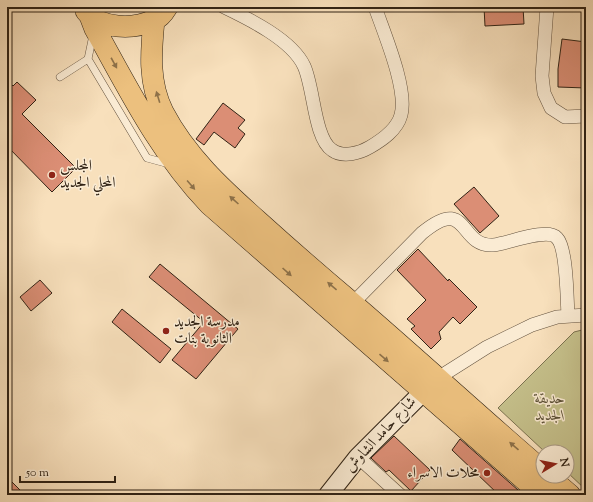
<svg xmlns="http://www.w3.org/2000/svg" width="593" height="502" font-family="'Sorts Mill Goudy',Amiri,serif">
  <rect width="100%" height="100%" fill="#f8e0bc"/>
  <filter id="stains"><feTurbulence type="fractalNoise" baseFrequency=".005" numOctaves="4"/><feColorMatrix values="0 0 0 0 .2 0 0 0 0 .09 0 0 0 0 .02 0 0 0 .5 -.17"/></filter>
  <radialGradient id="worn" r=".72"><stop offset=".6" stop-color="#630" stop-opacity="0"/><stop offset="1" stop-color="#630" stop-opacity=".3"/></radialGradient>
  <path fill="#c5c08b" stroke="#7b7250" d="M 586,329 L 586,490 L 567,472 L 567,452 L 545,452 L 498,408 L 574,332 Z"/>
  <path fill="#db8e75" stroke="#312315" d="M 484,7 L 523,7 L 524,24 L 485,26 Z
    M 562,39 L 586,42 L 586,88 L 558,87 L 558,69 Z
    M 7,80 L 13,86 L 17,82 L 36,100 L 22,114 L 76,168 L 52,192 L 7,146 Z
    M 223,103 L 245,120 L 238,128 L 245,134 L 235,148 L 214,132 L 204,145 L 196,139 Z
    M 474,187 L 499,216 L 480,233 L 454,204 Z
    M 418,249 L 448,281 L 449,279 L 477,307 L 460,324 L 453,317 L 439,332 L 441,339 L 431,349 L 411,329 L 415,326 L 407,319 L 426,300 L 397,270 Z
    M 160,264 L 238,329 L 196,379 L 172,360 L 204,322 L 149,277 Z
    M 40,280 L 52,293 L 31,311 L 20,297 Z
    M 122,309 L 171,349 L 160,363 L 112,322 Z
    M 394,436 L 430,470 L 411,491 L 389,470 L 386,472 L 371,458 Z
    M 460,439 L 518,490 L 524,495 L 499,495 L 452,450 Z
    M 7,477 L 25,495 L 7,495 Z"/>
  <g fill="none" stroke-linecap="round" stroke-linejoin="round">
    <g stroke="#63523f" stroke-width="8">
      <path id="lane" d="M 93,35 L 88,59 L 147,158 L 169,164
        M 60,77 L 88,59"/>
    </g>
    <g stroke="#63523f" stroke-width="14">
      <path id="street" d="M 224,7 C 249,19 292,40 304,66 C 314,87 314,138 332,150 C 343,158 360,153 370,147 C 382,140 397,130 401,115 C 408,89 384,33 375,7
        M 547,7 L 542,76 L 544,93 L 551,108 L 565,117 L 586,116
        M 353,303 L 422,233 C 469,194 458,247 493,245 C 507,244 547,227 557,238 C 567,248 567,300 568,316
        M 438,378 L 487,347 L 532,325 L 557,317 L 586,315
        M 358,457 L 400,495"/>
    </g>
    <g stroke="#312315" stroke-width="20">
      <path id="secondary" d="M 328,495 L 358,457 L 434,381"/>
    </g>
    <g stroke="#312315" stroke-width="22">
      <path id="primary" d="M 86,11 C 100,29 133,30 154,20 C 159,18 164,12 167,7
        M 90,16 L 95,29 C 129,90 160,153 209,204 L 542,495
        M 154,20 C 151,51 148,82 163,112 C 186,156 222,189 258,221 C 289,249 320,276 352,303 C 416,358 479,416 543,471
        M 548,476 L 570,495"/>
    </g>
    <use href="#lane" stroke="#faebd3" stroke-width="7"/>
    <use href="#street" stroke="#faebd3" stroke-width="13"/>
    <use href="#secondary" stroke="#faebd3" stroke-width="18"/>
    <use href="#primary" stroke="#ecc07e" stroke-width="21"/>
  </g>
  <defs><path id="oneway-solid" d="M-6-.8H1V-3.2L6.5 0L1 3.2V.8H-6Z"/></defs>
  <g fill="#8e724a">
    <use href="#oneway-solid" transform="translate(114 63) rotate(61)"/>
    <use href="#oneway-solid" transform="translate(158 97) rotate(-107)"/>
    <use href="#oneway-solid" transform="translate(191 185) rotate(49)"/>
    <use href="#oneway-solid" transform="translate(234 200) rotate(-138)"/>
    <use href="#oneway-solid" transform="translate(287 272) rotate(42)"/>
    <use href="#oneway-solid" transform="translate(332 286) rotate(-140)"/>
    <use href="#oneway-solid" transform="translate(384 358) rotate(41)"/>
    <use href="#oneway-solid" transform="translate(514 446) rotate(-139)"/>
  </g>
  <g fill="#8f2418" stroke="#faebd3" stroke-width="1.5">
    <circle cx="52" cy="175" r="4"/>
    <circle cx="166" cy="331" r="4"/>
    <circle cx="487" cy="473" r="4"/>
  </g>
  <g text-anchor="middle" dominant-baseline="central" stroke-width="3" stroke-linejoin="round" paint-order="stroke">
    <g font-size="15" fill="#312315" stroke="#faebd3" text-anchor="start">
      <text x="60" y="166">المجلس<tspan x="60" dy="17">المحلي الجديد</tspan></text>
      <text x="174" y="322">مدرسة الجديد<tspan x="174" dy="17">الثانوية بنات</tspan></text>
      <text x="479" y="473" text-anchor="end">محلات الاسراء</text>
    </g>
    <g font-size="15" font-style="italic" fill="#5d5238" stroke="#faebd3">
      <text x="550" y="399">حديقة<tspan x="550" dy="17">الجديد</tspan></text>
    </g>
    <g font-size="15" fill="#312315" stroke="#faebd3">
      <text transform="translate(381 435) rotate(-47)">شارع حامد الشاوش</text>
    </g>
  </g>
  <rect width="593" height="502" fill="none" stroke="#f8e0bc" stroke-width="24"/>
  <rect x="8" y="8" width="577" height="486" fill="none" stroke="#312315" stroke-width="2"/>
  <rect x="12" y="12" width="569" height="478" fill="none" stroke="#312315"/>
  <g transform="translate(555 464) rotate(80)"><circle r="19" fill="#faebd3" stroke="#aa9b87"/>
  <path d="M0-3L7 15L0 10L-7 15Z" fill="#8f2418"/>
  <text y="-6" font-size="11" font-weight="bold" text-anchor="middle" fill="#312315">N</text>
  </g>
  <path d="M20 476v6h95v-6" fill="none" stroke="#312315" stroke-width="2"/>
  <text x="26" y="476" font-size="12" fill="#312315" stroke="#faebd3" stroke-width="3" paint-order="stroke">50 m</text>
  <rect width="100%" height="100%" filter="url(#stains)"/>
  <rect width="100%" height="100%" fill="url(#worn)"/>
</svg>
